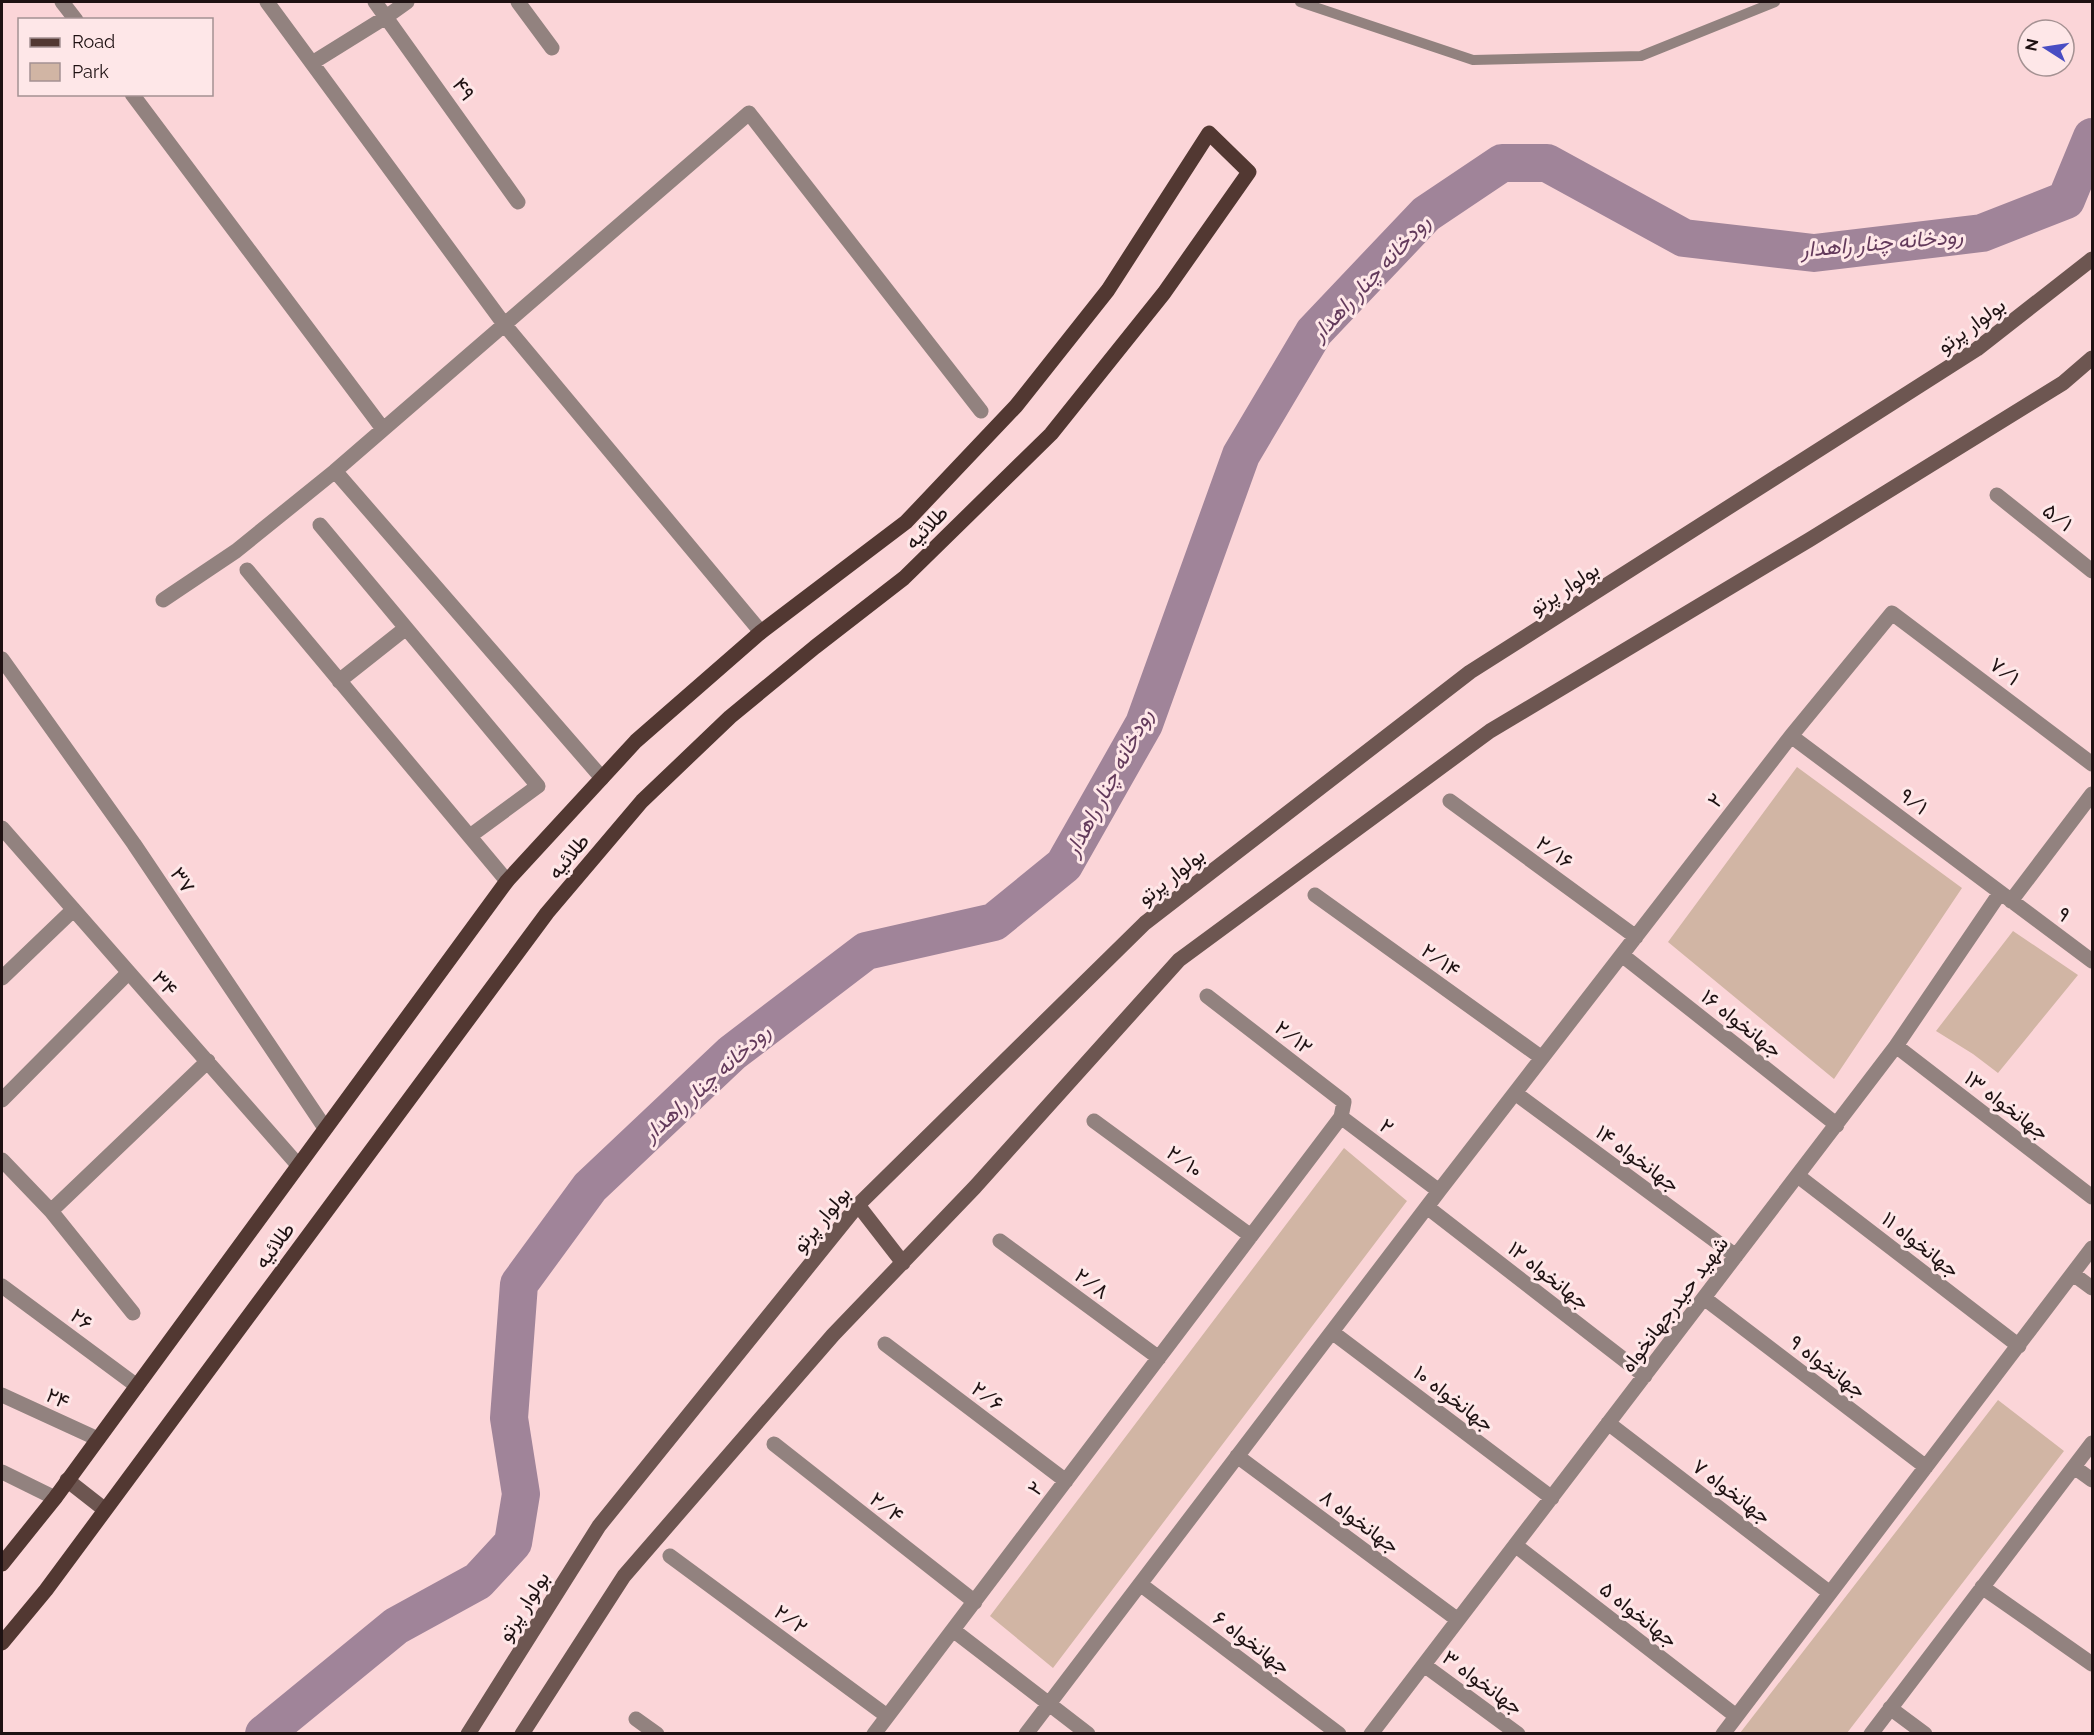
<svg xmlns="http://www.w3.org/2000/svg" width="2094" height="1735" font-family="Raleway,Vazirmatn,sans-serif">
  <rect width="100%" height="100%" fill="#fbd5d8"/>
  <path fill="#d1b5a4" d="M 1797,767 L 1962,888 L 1834,1079 L 1668,942 Z
    M 2013,931 L 2078,975 L 1998,1073 L 1973,1054 L 1936,1031 Z
    M 1344,1148 L 1407,1201 L 1053,1668 L 990,1616 Z
    M 1998,1400 L 2064,1451 L 1847,1733 L 1740,1733 Z"/>
  <g fill="none" stroke-linecap="round" stroke-linejoin="round">
    <path stroke="#a08499" stroke-width="38" d="M 264,1734 L 396,1626 L 478,1581 L 513,1543 L 521,1494 L 509,1418 L 519,1284 L 590,1187 L 732,1053 L 866,951 L 994,922 L 1064,865 L 1144,724 L 1241,455 L 1314,332 L 1426,214 L 1502,163 L 1547,163 L 1684,238 L 1814,253 L 1982,233 L 2066,200 L 2092,137"/>
    <path stroke="#92827f" stroke-width="10" d="M 1300,2 L 1473,60 L 1641,56 L 1775,2"/>
    <path stroke="#92827f" stroke-width="15" d="M 62,2 L 76,20
      M 267,2 L 504,324 L 761,632
      M 375,2 L 518,202
      M 518,2 L 552,48
      M 312,63 L 386,17 L 407,2
      M 132,94 L 383,429
      M 335,471 L 602,778
      M 1997,495 L 2092,571
      M 320,525 L 538,786 L 470,836
      M 247,570 L 507,881
      M 163,600 L 236,551 L 335,471 L 749,113 L 981,411
      M 2,659 L 134,844 L 325,1128
      M 339,681 L 406,628
      M 1791,736 L 2092,961
      M 1450,801 L 1636,937
      M 2,828 L 298,1165
      M 1315,895 L 1542,1058
      M 2011,901 L 2092,794
      M 1622,955 L 1837,1125
      M 2,978 L 73,910
      M 1207,996 L 1344,1102 L 1341,1117
      M 1896,1046 L 2092,1197
      M 1515,1093 L 1736,1256
      M 2,1100 L 128,973
      M 1094,1121 L 1251,1236
      M 2,1160 L 51,1211 L 133,1313
      M 1798,1176 L 2019,1346
      M 1427,1207 L 1645,1376
      M 51,1211 L 208,1061
      M 1000,1241 L 1159,1358
      M 2073,1274 L 2092,1288
      M 2,1286 L 137,1386
      M 1704,1298 L 1926,1467
      M 1332,1332 L 1552,1498
      M 885,1344 L 1066,1481
      M 2,1395 L 98,1439
      M 1608,1423 L 1830,1593
      M 774,1444 L 975,1602
      M 1237,1456 L 1458,1620
      M 2074,1467 L 2092,1480
      M 2,1472 L 55,1498
      M 1515,1545 L 1736,1716
      M 670,1556 L 887,1716
      M 1140,1584 L 1339,1734
      M 1982,1587 L 2092,1664
      M 953,1630 L 1088,1734
      M 1424,1665 L 1518,1734
      M 1890,1708 L 1925,1734
      M 636,1719 L 657,1734
      M 874,1734 L 1341,1117 L 1439,1191 L 1791,736 L 1892,613 L 2092,764
      M 1026,1734 L 1439,1191
      M 1371,1734 L 1896,1046 L 2000,893
      M 1723,1734 L 2092,1248
      M 1871,1734 L 2092,1443"/>
    <path stroke="#6d5651" stroke-width="15" d="M 858,1205 L 903,1263
      M 67,1480 L 104,1509
      M 468,1734 L 599,1526 L 858,1205 L 1145,923 L 1470,672 L 1977,349 L 2092,259
      M 522,1734 L 624,1576 L 833,1335 L 975,1187 L 1179,960 L 1490,731 L 1809,540 L 2063,383 L 2092,358"/>
    <path stroke="#523832" stroke-width="15" d="M 2,1564 L 55,1498 L 112,1420 L 507,881 L 636,741 L 761,632 L 906,522 L 1016,406 L 1108,290 L 1209,133 L 1249,172 L 1164,293 L 1051,434 L 904,578 L 815,647 L 730,717 L 642,801 L 547,913 L 46,1590 L 2,1643"/>
  </g>
  <g text-anchor="middle" dominant-baseline="central" stroke-width="6" stroke-linejoin="round" paint-order="stroke">
    <g font-size="21" fill="#1e1112" stroke="#fee7e8">
      <text transform="translate(464 89) rotate(55)">۴۹</text>
      <text transform="translate(1971 325) rotate(-36)">بولوار پرتو</text>
      <text transform="translate(2058 517) rotate(38)">۵/۱</text>
      <text transform="translate(926 527) rotate(-45)">طلائیه</text>
      <text transform="translate(1564 588) rotate(-33)">بولوار پرتو</text>
      <text transform="translate(2005 671) rotate(37)">۷/۱</text>
      <text transform="translate(1715 800) rotate(-52)">۲</text>
      <text transform="translate(1914 801) rotate(37)">۹/۱</text>
      <text transform="translate(1555 852) rotate(36)">۲/۱۶</text>
      <text transform="translate(568 856) rotate(-50)">طلائیه</text>
      <text transform="translate(1171 876) rotate(-38)">بولوار پرتو</text>
      <text transform="translate(183 880) rotate(56)">۳۷</text>
      <text transform="translate(2064 914) rotate(36)">۹</text>
      <text transform="translate(1441 960) rotate(36)">۲/۱۴</text>
      <text transform="translate(165 983) rotate(48)">۳۴</text>
      <text transform="translate(1742 1023) rotate(38)">جهانخواه ۱۶</text>
      <text transform="translate(1294 1037) rotate(38)">۲/۱۲</text>
      <text transform="translate(2007 1105) rotate(37)">جهانخواه ۱۳</text>
      <text transform="translate(1387 1126) rotate(37)">۲</text>
      <text transform="translate(1638 1158) rotate(36)">جهانخواه ۱۴</text>
      <text transform="translate(1185 1161) rotate(36)">۲/۱۰</text>
      <text transform="translate(821 1219) rotate(-50)">بولوار پرتو</text>
      <text transform="translate(1921 1244) rotate(38)">جهانخواه ۱۱</text>
      <text transform="translate(274 1245) rotate(-53)">طلائیه</text>
      <text transform="translate(1549 1275) rotate(38)">جهانخواه ۱۲</text>
      <text transform="translate(1092 1283) rotate(36)">۲/۸</text>
      <text transform="translate(1674 1304) rotate(-53)">شهید حیدرجهانخواه</text>
      <text transform="translate(82 1319) rotate(36)">۲۶</text>
      <text transform="translate(1828 1366) rotate(37)">جهانخواه ۹</text>
      <text transform="translate(988 1396) rotate(37)">۲/۶</text>
      <text transform="translate(58 1398) rotate(25)">۲۴</text>
      <text transform="translate(1454 1398) rotate(37)">جهانخواه ۱۰</text>
      <text transform="translate(1035 1488) rotate(-53)">۲</text>
      <text transform="translate(1732 1491) rotate(37)">جهانخواه ۷</text>
      <text transform="translate(887 1507) rotate(38)">۲/۴</text>
      <text transform="translate(1360 1521) rotate(36)">جهانخواه ۸</text>
      <text transform="translate(523 1606) rotate(-58)">بولوار پرتو</text>
      <text transform="translate(1639 1614) rotate(38)">جهانخواه ۵</text>
      <text transform="translate(791 1619) rotate(36)">۲/۲</text>
      <text transform="translate(1252 1642) rotate(37)">جهانخواه ۶</text>
      <text transform="translate(1483 1682) rotate(36)">جهانخواه ۳</text>
    </g>
    <g font-size="22" font-style="italic" fill="#633a5b" stroke="#fee7e8">
      <text transform="translate(1882 242) rotate(-5)">رودخانه چنار راهدار</text>
      <text transform="translate(1370 277) rotate(-47)">رودخانه چنار راهدار</text>
      <text transform="translate(1108 782) rotate(-62)">رودخانه چنار راهدار</text>
      <text transform="translate(706 1082) rotate(-42)">رودخانه چنار راهدار</text>
    </g>
  </g>
  <rect width="2094" height="1735" fill="none" stroke="#1e1112" stroke-width="6"/>
  <rect x="18" y="18" width="195" height="78" fill="#fee7e8" stroke="#a49192" stroke-width="1.5"/>
  <rect x="30" y="38" width="30" height="9" fill="#523832" stroke="#a49192" stroke-width="1.5"/>
  <text x="72" y="48" font-size="18" fill="#1e1112">Road</text>
  <rect x="30" y="63" width="30" height="18" fill="#d1b5a4" stroke="#a49192" stroke-width="1.5"/>
  <text x="72" y="78" font-size="18" fill="#1e1112">Park</text>
  <g transform="translate(2046 48) rotate(282)"><circle r="28" fill="#fee7e8" stroke="#a49192" stroke-width="1.5"/>
  <path d="M0-4.5L10 22L0 15L-10 22Z" fill="#494dc3"/>
  <text y="-9" font-size="16" font-weight="bold" text-anchor="middle" fill="#1e1112">N</text>
  </g>
</svg>
